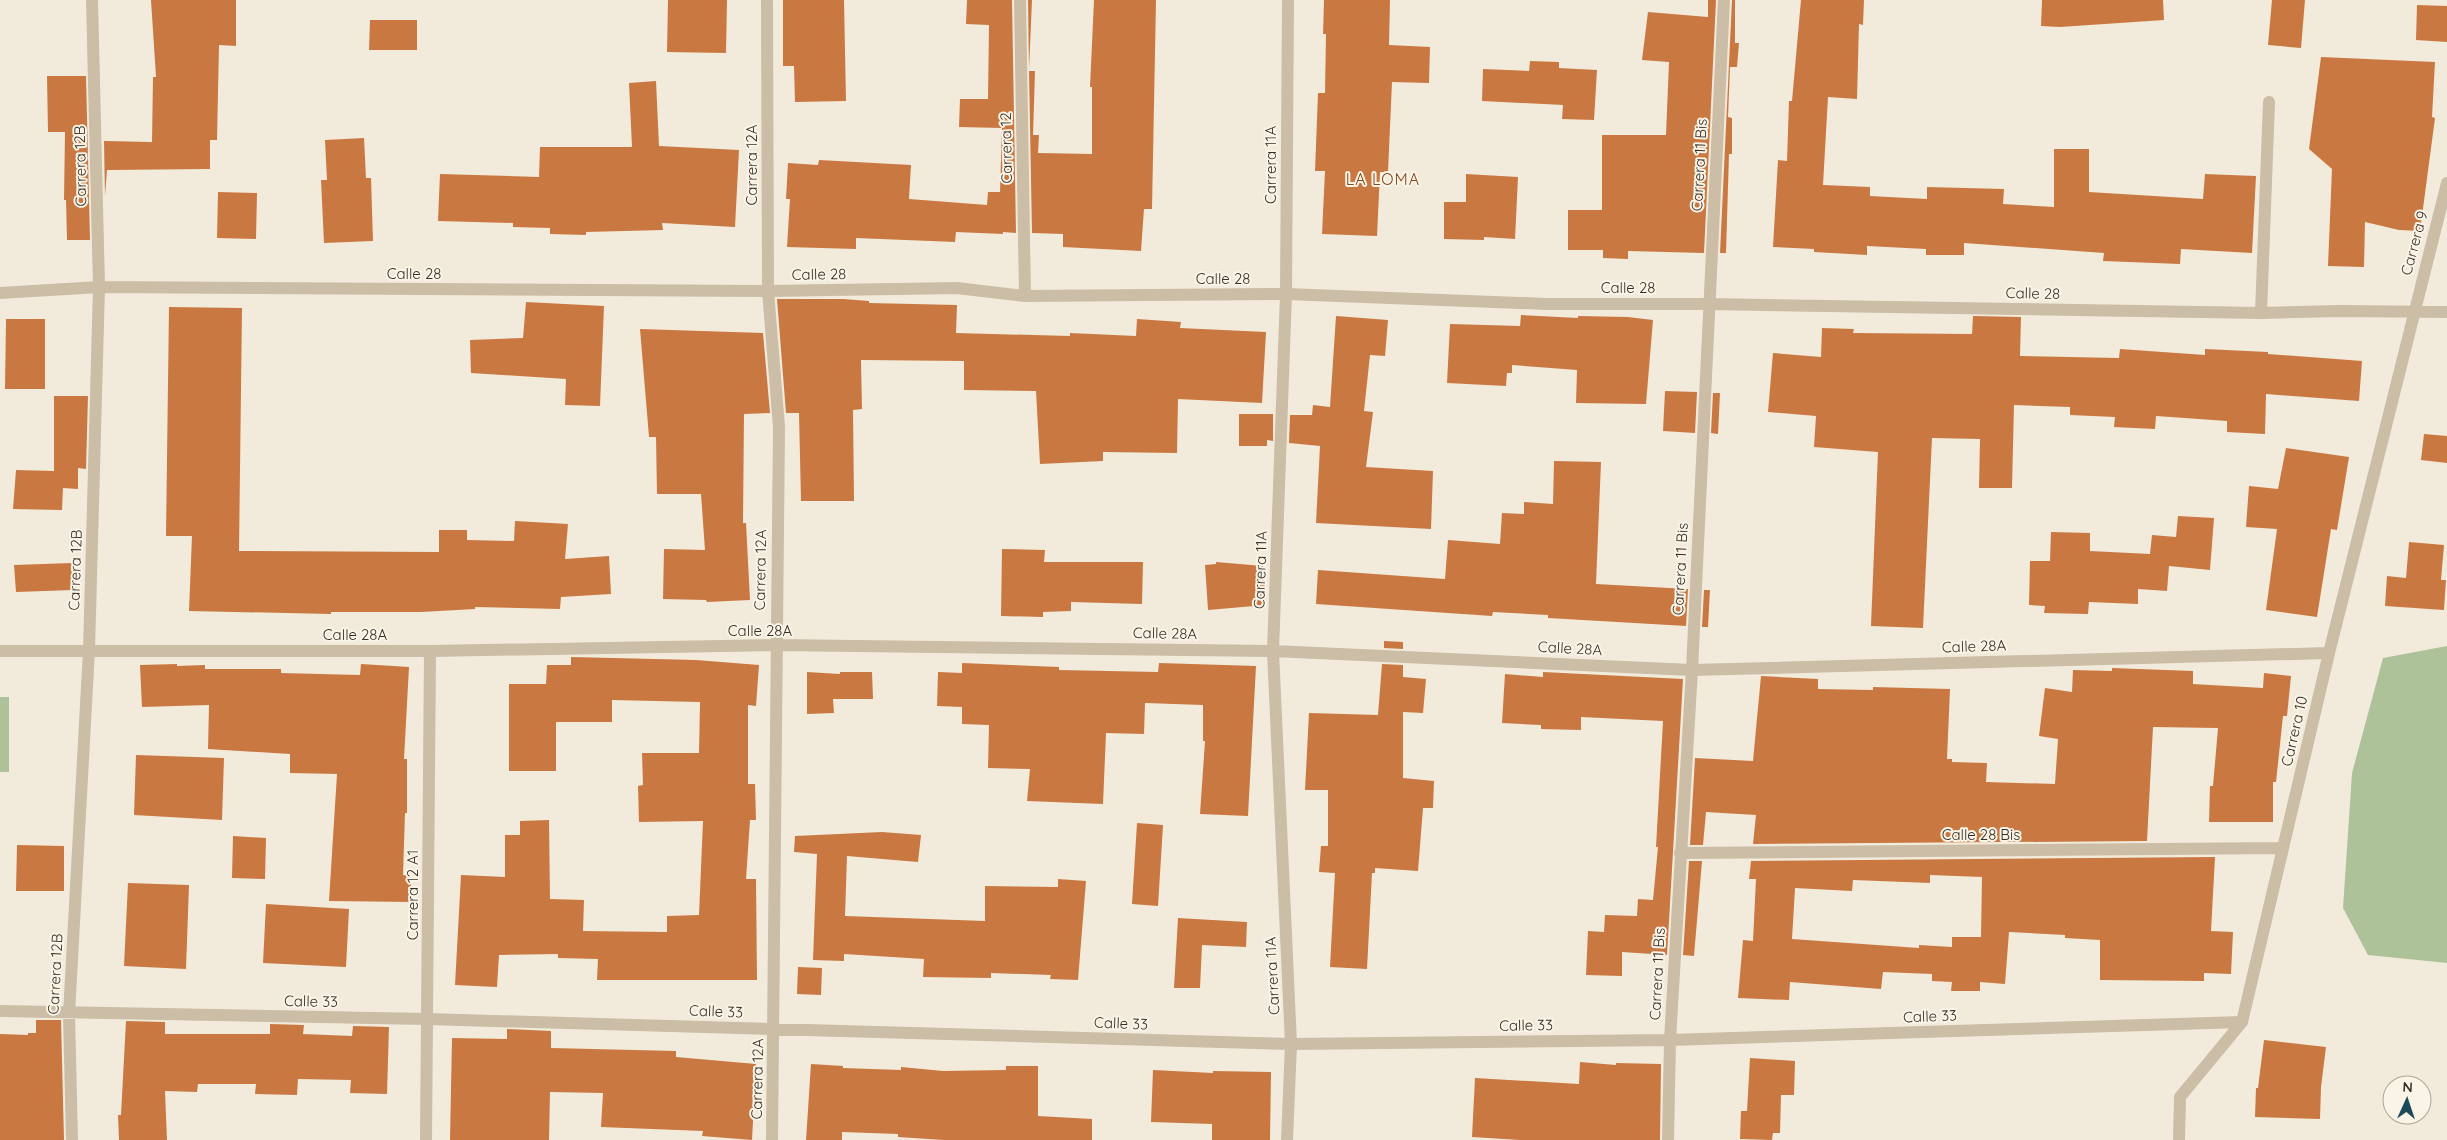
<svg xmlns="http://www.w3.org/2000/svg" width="2447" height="1140" font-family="Quicksand,sans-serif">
  <rect width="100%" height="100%" fill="#f2ebdb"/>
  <path fill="#aec29a" d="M 2447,646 L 2447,963 L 2368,955 L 2343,908 L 2352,773 L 2383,658 Z
    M 0,697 L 9,697 L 9,772 L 0,772 Z"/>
  <path fill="#ca7841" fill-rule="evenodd" d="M 151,0 L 236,0 L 236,46 L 219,45 L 217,140 L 210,140 L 210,169 L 107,170 L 105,196 L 104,141 L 152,142 L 153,77 L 156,77 Z
    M 668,0 L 727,0 L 726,53 L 667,52 Z
    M 783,0 L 844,0 L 846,101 L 795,102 L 794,66 L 783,66 Z
    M 967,0 L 1012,0 L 1016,233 L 1003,232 L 1003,234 L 956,232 L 955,242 L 856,238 L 856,249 L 787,247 L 790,199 L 786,199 L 788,163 L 818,165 L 819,160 L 911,165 L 909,199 L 987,205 L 988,192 L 1000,192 L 1002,128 L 959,127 L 960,99 L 988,99 L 989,25 L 966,24 Z
    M 1028,0 L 1032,0 L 1029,70 Z
    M 1094,0 L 1156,0 L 1152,209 L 1144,209 L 1141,251 L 1063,247 L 1063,234 L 1032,233 L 1029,71 L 1035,71 L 1033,135 L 1039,135 L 1038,153 L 1092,154 L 1092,87 L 1090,87 Z
    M 1324,0 L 1390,0 L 1389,45 L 1430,47 L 1429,83 L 1392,82 L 1388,172 L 1380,172 L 1377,236 L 1322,234 L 1325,171 L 1315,171 L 1318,93 L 1325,93 L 1326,34 L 1323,34 Z
    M 1708,0 L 1716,0 L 1704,253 L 1628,251 L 1628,259 L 1603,258 L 1603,250 L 1568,250 L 1568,210 L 1602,210 L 1602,135 L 1666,135 L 1669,62 L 1642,60 L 1648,12 L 1708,17 Z
    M 1732,0 L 1735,0 L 1735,43 L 1739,43 L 1737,67 L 1730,67 L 1728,117 L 1732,118 L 1732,154 L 1729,154 L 1726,253 L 1720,253 Z
    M 1801,0 L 1864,0 L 1863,25 L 1859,24 L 1857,99 L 1828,97 L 1823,185 L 1870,187 L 1870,196 L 1927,199 L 1927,187 L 2004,189 L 2003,204 L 2054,207 L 2054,149 L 2089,149 L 2089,192 L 2203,199 L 2205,174 L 2256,176 L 2252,253 L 2181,249 L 2180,264 L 2103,261 L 2104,253 L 1964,243 L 1964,255 L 1926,255 L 1926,249 L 1867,246 L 1867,255 L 1814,252 L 1814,249 L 1773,247 L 1778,160 L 1787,161 L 1789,101 L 1792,101 Z
    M 2042,0 L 2163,0 L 2164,20 L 2060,27 L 2041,26 Z
    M 2272,0 L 2305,0 L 2301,48 L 2268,45 Z
    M 2417,5 L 2447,6 L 2447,42 L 2416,40 Z
    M 370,20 L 417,20 L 417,50 L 369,50 Z
    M 2321,57 L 2435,62 L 2432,117 L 2435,118 L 2420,231 L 2399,230 L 2365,222 L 2364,267 L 2328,266 L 2332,169 L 2309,149 Z
    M 1530,61 L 1559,62 L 1559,68 L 1597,70 L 1594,120 L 1562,119 L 1563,105 L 1482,101 L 1483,69 L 1529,71 Z
    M 47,76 L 86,76 L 90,240 L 67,240 L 66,200 L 64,200 L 65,132 L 48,132 Z
    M 656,81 L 659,146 L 739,150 L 735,227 L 662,223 L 663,230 L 586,232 L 586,235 L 550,234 L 550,228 L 513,227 L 513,223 L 438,221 L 440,174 L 539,177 L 540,147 L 632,147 L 629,83 Z
    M 364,138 L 366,178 L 371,178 L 373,241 L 324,243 L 321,180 L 327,180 L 325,140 Z
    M 1466,174 L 1518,177 L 1515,239 L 1484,237 L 1484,240 L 1444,239 L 1444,202 L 1466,202 Z
    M 218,192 L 257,193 L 256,239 L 217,238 Z
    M 777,299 L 843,299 L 869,301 L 869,303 L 957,305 L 956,333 L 1070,336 L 1070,333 L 1136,336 L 1137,319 L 1181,322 L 1180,328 L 1266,332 L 1262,403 L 1178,399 L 1177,453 L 1103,452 L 1103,461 L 1040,464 L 1036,391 L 964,390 L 964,361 L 861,360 L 862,409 L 853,410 L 854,501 L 801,501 L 799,413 L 786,413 Z
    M 526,302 L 604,306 L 600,406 L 565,405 L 566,379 L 471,373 L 470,340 L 523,338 Z
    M 169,307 L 242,308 L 239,551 L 439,552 L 439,530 L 467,530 L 467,540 L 514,541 L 515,521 L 568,524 L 565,559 L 609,556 L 611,594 L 561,597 L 560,609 L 475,607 L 475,609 L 421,612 L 331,612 L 331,614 L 189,611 L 192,536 L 166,536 Z
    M 1521,315 L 1578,318 L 1578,316 L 1628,317 L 1653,320 L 1646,404 L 1576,403 L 1577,370 L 1512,365 L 1512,373 L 1507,373 L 1506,386 L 1447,383 L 1450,324 L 1520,326 Z
    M 1336,316 L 1388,320 L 1385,356 L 1370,355 L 1364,411 L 1373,412 L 1366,467 L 1433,471 L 1431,529 L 1316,523 L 1320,446 L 1289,443 L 1290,415 L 1312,415 L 1313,405 L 1330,407 Z
    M 1973,316 L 2021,317 L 2020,356 L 2119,358 L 2120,349 L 2205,355 L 2205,349 L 2268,352 L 2268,354 L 2362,361 L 2359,401 L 2266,394 L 2265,434 L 2227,432 L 2227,421 L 2156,416 L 2155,429 L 2114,427 L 2115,417 L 2070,415 L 2070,407 L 2014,405 L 2012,488 L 1979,488 L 1980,439 L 1932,438 L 1923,628 L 1871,626 L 1878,452 L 1814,447 L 1816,416 L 1768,412 L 1773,353 L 1821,357 L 1822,328 L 1854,329 L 1853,333 L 1972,334 Z
    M 6,319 L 45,319 L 45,389 L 5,389 Z
    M 640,329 L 763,333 L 770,413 L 744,414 L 743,523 L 746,523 L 750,600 L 707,602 L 706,600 L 663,599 L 664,549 L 705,550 L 701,494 L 657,494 L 656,437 L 649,437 Z
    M 1665,391 L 1697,392 L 1695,433 L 1663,431 Z
    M 1713,393 L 1720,393 L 1718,434 L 1711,433 Z
    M 54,396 L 88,396 L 86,469 L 78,468 L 78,489 L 63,488 L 62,510 L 13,509 L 16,470 L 54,471 Z
    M 1239,414 L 1273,414 L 1273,441 L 1267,440 L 1267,446 L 1239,446 Z
    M 2424,434 L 2447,436 L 2447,463 L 2421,460 Z
    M 2286,448 L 2349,457 L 2337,530 L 2331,529 L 2317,617 L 2266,610 L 2277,529 L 2246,527 L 2249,486 L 2278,489 Z
    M 1554,461 L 1601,462 L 1596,584 L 1688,589 L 1686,626 L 1548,618 L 1548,615 L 1493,612 L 1492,616 L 1316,604 L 1318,570 L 1445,579 L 1448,540 L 1500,544 L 1502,513 L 1524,514 L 1524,502 L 1553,504 Z
    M 2178,516 L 2214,518 L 2210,570 L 2169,566 L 2167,591 L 2138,589 L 2138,604 L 2089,602 L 2088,614 L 2044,613 L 2045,606 L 2029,605 L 2030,561 L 2050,561 L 2051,532 L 2090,533 L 2090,551 L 2150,554 L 2152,535 L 2176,537 Z
    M 2409,542 L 2444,545 L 2441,580 L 2446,580 L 2444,610 L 2385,606 L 2387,576 L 2406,578 Z
    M 1002,549 L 1045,550 L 1044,562 L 1143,562 L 1142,604 L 1071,602 L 1071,611 L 1043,612 L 1043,617 L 1001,616 Z
    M 1216,562 L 1263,566 L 1266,605 L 1208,610 L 1205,565 L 1216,564 Z
    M 72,563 L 73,590 L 16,592 L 14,565 Z
    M 1704,590 L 1710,590 L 1708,627 L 1702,627 Z
    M 1384,641 L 1403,642 L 1403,649 L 1384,648 Z
    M 571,657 L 696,660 L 759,665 L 756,706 L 748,705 L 748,784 L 755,784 L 756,820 L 750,820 L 746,879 L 756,879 L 757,980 L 597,980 L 598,959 L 558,958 L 558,954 L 499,955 L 497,987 L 455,985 L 461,875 L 505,877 L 505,835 L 520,835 L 520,821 L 549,820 L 550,899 L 584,900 L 583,931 L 667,932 L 667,916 L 699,915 L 703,821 L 639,822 L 638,786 L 643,785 L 642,753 L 699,753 L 700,702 L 612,700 L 612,722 L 556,722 L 556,771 L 509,771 L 509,684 L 546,684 L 547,665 L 571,665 Z
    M 962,663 L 1059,667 L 1059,670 L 1158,672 L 1159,663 L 1256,666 L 1248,816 L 1200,814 L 1205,741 L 1203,741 L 1203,705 L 1145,703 L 1144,734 L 1106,733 L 1103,804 L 1027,801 L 1030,769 L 988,768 L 989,725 L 962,724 L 962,707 L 937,706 L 938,672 L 962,673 Z
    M 177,664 L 177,666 L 205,665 L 205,669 L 281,669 L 281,673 L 360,675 L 361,664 L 409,667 L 404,759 L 407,759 L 407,813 L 405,813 L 403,875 L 411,876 L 411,902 L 329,901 L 337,774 L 290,773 L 290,754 L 208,749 L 209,705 L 142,707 L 140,665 Z
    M 1382,664 L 1403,665 L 1403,677 L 1426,679 L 1423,713 L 1403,712 L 1403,778 L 1434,781 L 1433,808 L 1423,808 L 1418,871 L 1375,868 L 1375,873 L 1372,873 L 1367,969 L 1330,967 L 1335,873 L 1319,872 L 1321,846 L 1328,846 L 1328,790 L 1305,790 L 1309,713 L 1378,715 Z
    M 2112,668 L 2193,671 L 2193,684 L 2263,688 L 2264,673 L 2291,676 L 2287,716 L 2283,716 L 2276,782 L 2273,782 L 2273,822 L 2209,822 L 2210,786 L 2213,786 L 2218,728 L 2153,727 L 2147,841 L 1753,844 L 1756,815 L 1706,812 L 1703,845 L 1690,845 L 1695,758 L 1753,761 L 1761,676 L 1818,679 L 1818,689 L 1873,690 L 1873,687 L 1950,689 L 1947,759 L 1952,759 L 1952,762 L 1987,763 L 1986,782 L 2055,784 L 2058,739 L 2039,736 L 2045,688 L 2072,692 L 2073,670 L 2112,671 Z
    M 807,672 L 840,674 L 840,672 L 872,672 L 873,699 L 833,699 L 834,713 L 807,714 Z
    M 1543,672 L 1683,679 L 1667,955 L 1622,952 L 1622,976 L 1586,975 L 1588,931 L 1604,932 L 1605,915 L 1637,916 L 1638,899 L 1653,900 L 1658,847 L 1656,847 L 1663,721 L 1581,717 L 1581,730 L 1541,729 L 1541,725 L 1502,723 L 1505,674 L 1543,677 Z
    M 136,755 L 224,758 L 222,820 L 134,815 Z
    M 1137,823 L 1163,825 L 1158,906 L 1132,904 Z
    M 882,832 L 921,835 L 918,862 L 847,856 L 845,916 L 985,921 L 985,886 L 1058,887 L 1058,879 L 1086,881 L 1078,980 L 1050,979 L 1051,975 L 991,973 L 991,978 L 923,977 L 924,959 L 844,954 L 844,961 L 813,960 L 817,854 L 794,852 L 795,836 Z
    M 233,836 L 266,838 L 265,879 L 232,878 Z
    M 17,845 L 64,846 L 64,891 L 16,891 Z
    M 2215,857 L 2211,931 L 2233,932 L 2231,974 L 2204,973 L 2204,981 L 2100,980 L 2100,940 L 2065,938 L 2065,935 L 2009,932 L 2005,984 L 1980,982 L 1980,991 L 1951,991 L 1952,982 L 1932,981 L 1932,974 L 1883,972 L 1881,989 L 1790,982 L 1789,1000 L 1738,998 L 1743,940 L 1753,941 L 1756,879 L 1749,879 L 1751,861 ZM 1930,875 L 1982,877 L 1981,937 L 1952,937 L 1952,947 L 1919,945 L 1919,948 L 1792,939 L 1795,888 L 1852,891 L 1853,880 L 1930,883 Z
    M 1689,861 L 1702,861 L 1694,956 L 1683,955 Z
    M 128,883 L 189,885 L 186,969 L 124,966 Z
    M 266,904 L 349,909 L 346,967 L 263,963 Z
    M 1178,918 L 1247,922 L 1246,947 L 1202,945 L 1200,988 L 1174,988 Z
    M 798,967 L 822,968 L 821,995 L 797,994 Z
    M 36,1020 L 61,1020 L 64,1140 L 0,1140 L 0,1034 L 28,1035 L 28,1033 L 36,1033 Z
    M 126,1021 L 165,1022 L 165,1034 L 270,1034 L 270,1024 L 304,1025 L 303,1034 L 352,1036 L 353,1026 L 389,1027 L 387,1094 L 350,1093 L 351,1080 L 298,1079 L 297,1095 L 255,1094 L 256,1084 L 198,1084 L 197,1092 L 165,1091 L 167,1140 L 119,1140 L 118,1115 L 121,1115 Z
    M 507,1029 L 551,1031 L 551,1048 L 676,1051 L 676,1057 L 756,1064 L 752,1140 L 702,1136 L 703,1131 L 601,1127 L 603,1093 L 550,1092 L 549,1140 L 450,1140 L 452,1038 L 507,1039 Z
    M 2264,1040 L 2326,1047 L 2321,1087 L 2320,1119 L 2255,1117 L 2256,1088 L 2258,1088 Z
    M 1750,1058 L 1795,1061 L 1794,1095 L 1781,1095 L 1780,1133 L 1773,1133 L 1772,1140 L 1740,1139 L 1741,1111 L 1747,1111 Z
    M 1580,1062 L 1616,1065 L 1616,1063 L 1661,1064 L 1660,1140 L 1520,1140 L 1472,1137 L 1475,1078 L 1579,1084 Z
    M 811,1064 L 843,1066 L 843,1068 L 901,1070 L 901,1067 L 943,1071 L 1006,1070 L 1006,1066 L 1038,1066 L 1038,1116 L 1092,1119 L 1092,1140 L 944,1140 L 898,1137 L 898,1134 L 842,1132 L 842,1140 L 806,1140 Z
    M 1153,1070 L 1213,1073 L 1213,1071 L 1271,1072 L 1270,1140 L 1212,1140 L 1212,1124 L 1151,1122 Z"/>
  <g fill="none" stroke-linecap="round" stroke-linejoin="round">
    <path stroke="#cbbda6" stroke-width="12" d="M 767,0 L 768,291 L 779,427 L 772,1140
      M 1020,0 L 1025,296
      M 0,293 L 99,287 L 768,291 L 957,288 L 1025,296 L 1286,294 L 1547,304 L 1708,304 L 2261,313 L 2339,311 L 2447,312
      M 2261,313 L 2269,102
      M 0,651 L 430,651 L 775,645 L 1273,651 L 1692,670 L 2329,653
      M 1680,853 L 2283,848
      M 0,1011 L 427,1019 L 1291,1044 L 1670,1040 L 2242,1022
      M 72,1140 L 69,1014 L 89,650 L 99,287 L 92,0
      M 426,1140 L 430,651
      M 1287,1140 L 1291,1044 L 1273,651 L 1286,294 L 1288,0
      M 1668,1140 L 1670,1040 L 1692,670 L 1724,0
      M 2179,1140 L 2180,1097 L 2242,1022 L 2329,653 L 2447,183"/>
  </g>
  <g text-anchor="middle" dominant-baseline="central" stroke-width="4" stroke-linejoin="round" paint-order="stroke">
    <g font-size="15" fill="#372f27" stroke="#faf4e7">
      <text transform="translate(1006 148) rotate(-91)">Carrera 12</text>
      <text transform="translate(751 165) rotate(-90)">Carrera 12A</text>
      <text transform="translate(1270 165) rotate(-90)">Carrera 11A</text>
      <text transform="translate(1699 165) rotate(-87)">Carrera 11 Bis</text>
      <text transform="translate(80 166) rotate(-91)">Carrera 12B</text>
      <text transform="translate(2414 243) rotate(-75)">Carrera 9</text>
      <text x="414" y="273">Calle 28</text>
      <text transform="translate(819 274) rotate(-1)">Calle 28</text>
      <text x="1223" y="278">Calle 28</text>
      <text x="1628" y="287">Calle 28</text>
      <text transform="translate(2033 293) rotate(1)">Calle 28</text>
      <text transform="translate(1680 569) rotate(-87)">Carrera 11 Bis</text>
      <text transform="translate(75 570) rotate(-88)">Carrera 12B</text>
      <text transform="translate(760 570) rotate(-89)">Carrera 12A</text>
      <text transform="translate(1260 570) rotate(-88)">Carrera 11A</text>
      <text x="760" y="630">Calle 28A</text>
      <text transform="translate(1165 633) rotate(1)">Calle 28A</text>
      <text x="355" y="634">Calle 28A</text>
      <text transform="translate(1974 646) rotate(-2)">Calle 28A</text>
      <text transform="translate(1570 648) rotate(3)">Calle 28A</text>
      <text transform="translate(2294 731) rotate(-77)">Carrera 10</text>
      <text x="1981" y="834">Calle 28 Bis</text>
      <text transform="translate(412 895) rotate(-90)">Carrera 12 A1</text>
      <text transform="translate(55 974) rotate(-87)">Carrera 12B</text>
      <text transform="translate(1657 974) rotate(-87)">Carrera 11 Bis</text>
      <text transform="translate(1272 976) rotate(-93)">Carrera 11A</text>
      <text transform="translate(311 1001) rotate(1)">Calle 33</text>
      <text transform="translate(716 1011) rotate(2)">Calle 33</text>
      <text transform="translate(1930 1016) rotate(-2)">Calle 33</text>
      <text transform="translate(1121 1023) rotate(2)">Calle 33</text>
      <text transform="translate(1526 1025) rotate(-1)">Calle 33</text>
      <text transform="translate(757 1079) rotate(-89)">Carrera 12A</text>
    </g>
    <g font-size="16" letter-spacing="1" fill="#88481e" stroke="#faf4e7">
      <text x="1383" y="179">LA LOMA</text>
    </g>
  </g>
  <g transform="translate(2407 1100) rotate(3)"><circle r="24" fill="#faf4e7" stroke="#aca59a"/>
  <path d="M0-4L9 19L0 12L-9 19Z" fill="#1b4b5a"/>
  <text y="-8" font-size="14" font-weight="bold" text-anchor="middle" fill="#372f27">N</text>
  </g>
</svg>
